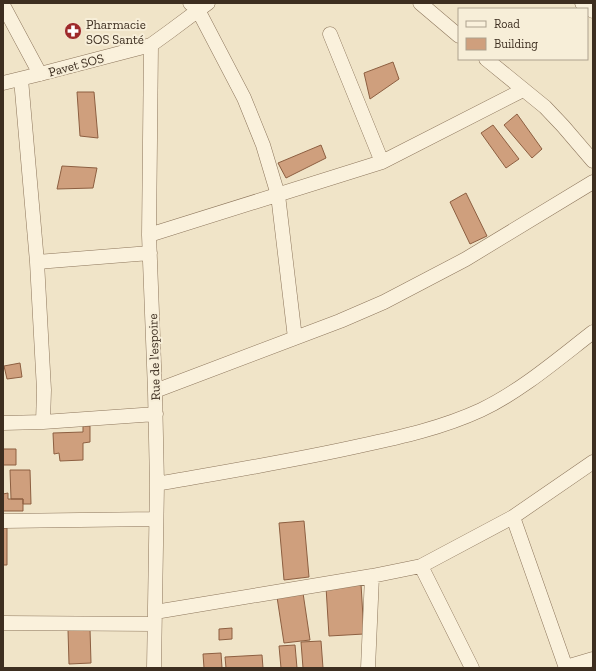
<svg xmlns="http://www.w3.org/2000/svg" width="596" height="671" font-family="'Zilla Slab',serif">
  <rect width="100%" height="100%" fill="#f0e4c8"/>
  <path fill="#cf9f7d" stroke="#8d5f41" d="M 393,62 L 399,79 L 370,99 L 364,73 Z
    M 77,92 L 94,92 L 98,138 L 80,136 Z
    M 517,114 L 542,149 L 532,158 L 504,125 Z
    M 493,125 L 519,159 L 506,168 L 481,133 Z
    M 321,145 L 326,158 L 286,178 L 278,163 Z
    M 62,166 L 97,168 L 93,188 L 57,189 Z
    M 466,193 L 487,236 L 470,244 L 450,202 Z
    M 20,363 L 22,377 L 7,379 L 4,366 Z
    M 83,426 L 90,426 L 90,442 L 83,443 L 83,460 L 60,461 L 59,453 L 54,454 L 53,433 L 83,432 Z
    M 3,449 L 16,449 L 16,465 L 3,465 Z
    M 10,470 L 30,470 L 31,504 L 23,504 L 23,499 L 11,499 Z
    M 8,493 L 8,499 L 23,499 L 23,511 L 3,511 L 3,494 Z
    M 304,521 L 309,577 L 284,580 L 279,523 Z
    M 3,528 L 7,528 L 7,565 L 3,565 Z
    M 361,584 L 364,634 L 329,636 L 326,587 Z
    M 303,593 L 310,640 L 284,643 L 277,597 Z
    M 232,628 L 232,639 L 219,640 L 219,629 Z
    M 90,629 L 91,663 L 69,664 L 68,630 Z
    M 321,641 L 323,668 L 303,668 L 301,642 Z
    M 295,645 L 297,668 L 281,668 L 279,646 Z
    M 221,653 L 222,668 L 204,668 L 203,654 Z
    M 262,655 L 263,668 L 226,668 L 225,657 Z"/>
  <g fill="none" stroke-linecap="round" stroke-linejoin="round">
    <g stroke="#8d765c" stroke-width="15">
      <path id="street" d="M 190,3 L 198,10 L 244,98 L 263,145 L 278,195 L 295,338
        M 420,3 L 459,36
        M 582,3 L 593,11
        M 3,5 L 40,74
        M 330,34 L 382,162
        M 151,45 L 149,235 L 155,391 L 157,484 L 154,668
        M 486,59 L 545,107 L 563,126 L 593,161
        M 21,79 L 37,262 L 44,390 L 43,422
        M 3,83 L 40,74 L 151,45 L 169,32 L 208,3
        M 149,235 L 382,162 L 523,90
        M 37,262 L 150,253
        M 155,391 L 340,321 L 384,302 L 466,259 L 593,182
        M 3,423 L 43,422 L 156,414
        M 157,484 C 224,472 292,461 359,446 C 401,437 442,428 481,410 C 521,391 558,359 593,332
        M 513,517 L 566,668
        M 3,521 L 156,519
        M 421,566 L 472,668
        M 155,612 L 372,576 L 421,566 L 513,517 L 593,462
        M 3,623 L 154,624
        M 566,667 L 593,659
        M 368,668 L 372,576"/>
    </g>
    <use href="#street" stroke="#faf1dc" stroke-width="14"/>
  </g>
  <defs>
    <g id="pharmacy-disc" transform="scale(0.9)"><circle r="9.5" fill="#9e2a2b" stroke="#f7eed8"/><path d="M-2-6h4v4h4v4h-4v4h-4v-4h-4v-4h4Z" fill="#fff"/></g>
  </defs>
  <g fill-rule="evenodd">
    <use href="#pharmacy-disc" x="73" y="31"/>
  </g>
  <g text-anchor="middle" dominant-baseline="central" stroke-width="4" stroke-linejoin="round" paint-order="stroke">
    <g font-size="13" fill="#3d2e20" stroke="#f7eed8" text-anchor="start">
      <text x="86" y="24">Pharmacie<tspan x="86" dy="15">SOS Santé</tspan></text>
    </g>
    <g font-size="13" fill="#3d2e20" stroke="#f7eed8">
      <text transform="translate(76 65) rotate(-15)">Pavet SOS</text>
      <text transform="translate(154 357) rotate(-92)">Rue de l'espoire</text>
    </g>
  </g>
  <rect width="596" height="671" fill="none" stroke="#3d2e20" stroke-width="8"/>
  <rect x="458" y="8" width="130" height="52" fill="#f7eed8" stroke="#ada18e"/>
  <rect x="466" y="21" width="20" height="6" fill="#faf1dc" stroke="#ada18e"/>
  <text x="494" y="28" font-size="12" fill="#3d2e20">Road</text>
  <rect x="466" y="38" width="20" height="12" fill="#cf9f7d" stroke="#ada18e"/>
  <text x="494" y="48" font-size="12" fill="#3d2e20">Building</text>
</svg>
